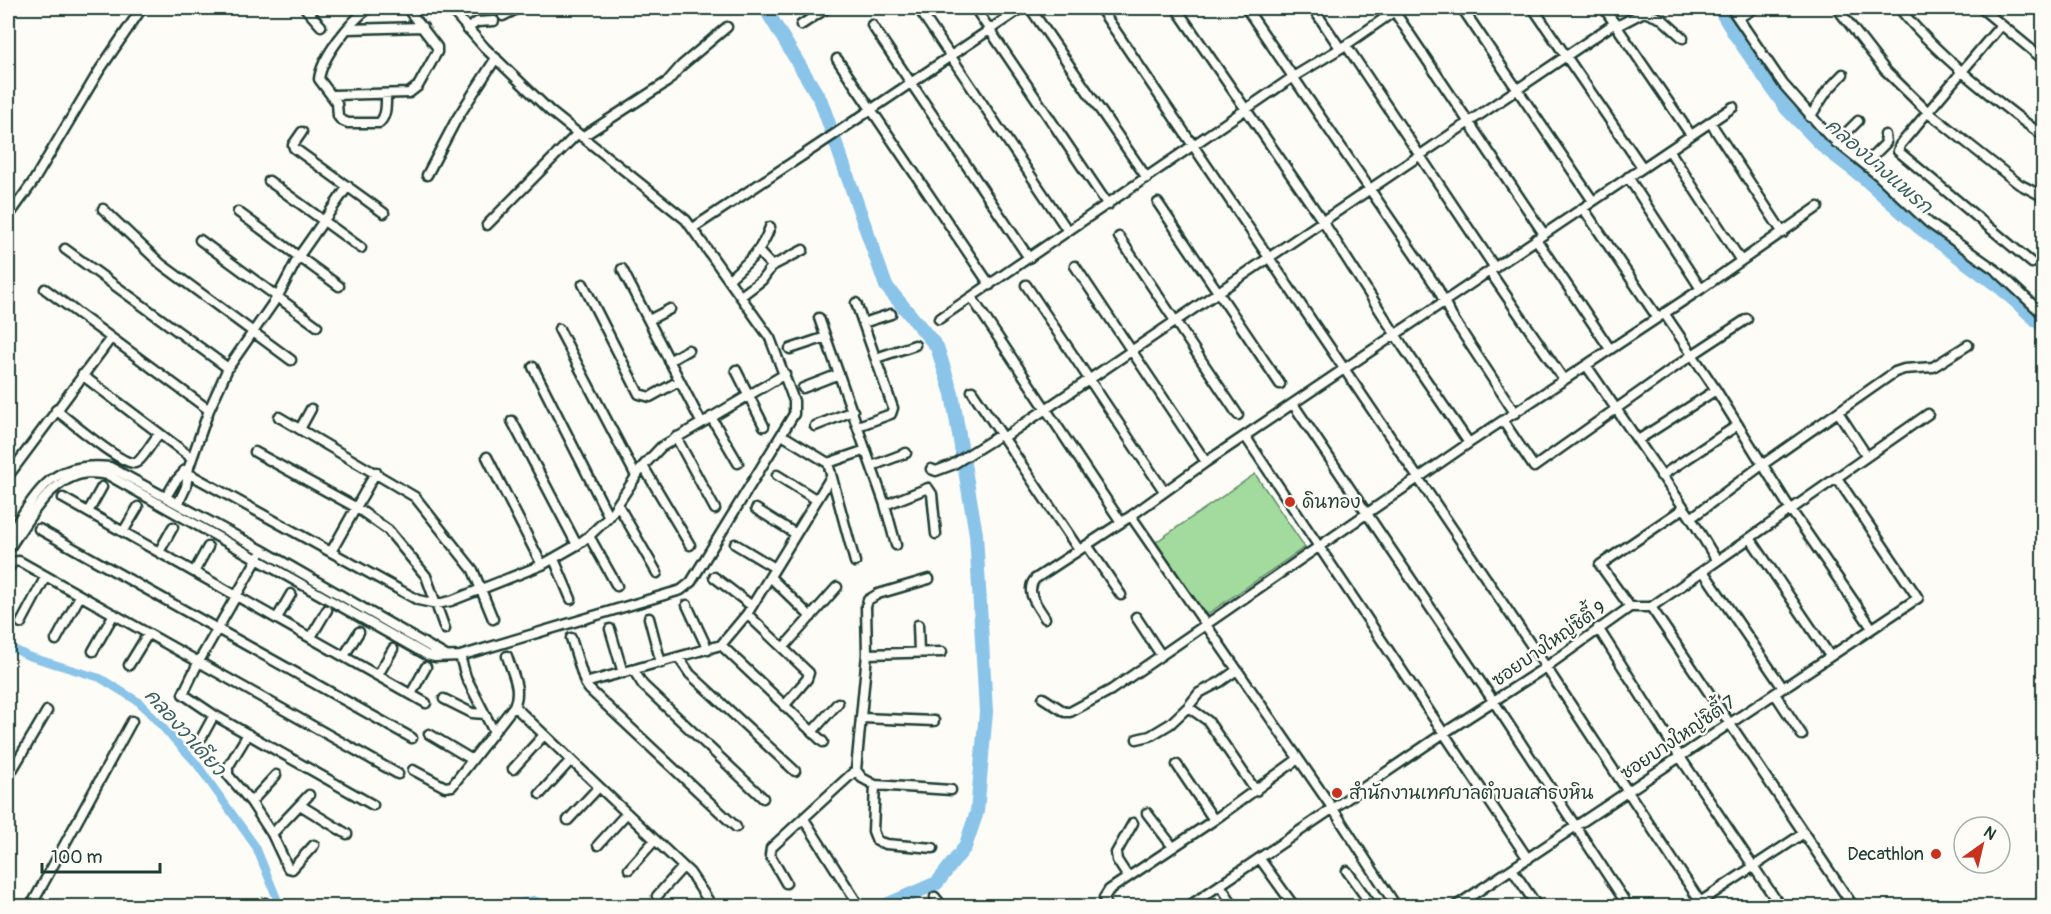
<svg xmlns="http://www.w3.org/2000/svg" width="2051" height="914" font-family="Pangolin,'Playpen Sans Thai',sans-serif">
  <rect width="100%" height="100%" fill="#fdfcf7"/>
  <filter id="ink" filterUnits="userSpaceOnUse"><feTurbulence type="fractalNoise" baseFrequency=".0167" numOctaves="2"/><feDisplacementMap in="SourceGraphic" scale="12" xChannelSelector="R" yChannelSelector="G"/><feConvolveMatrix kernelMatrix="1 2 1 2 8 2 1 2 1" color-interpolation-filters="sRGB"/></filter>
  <g filter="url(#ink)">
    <path fill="#a3da9e" stroke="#618c69" stroke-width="1.5" d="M 1255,474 L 1305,547 L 1206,615 L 1156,542 Z"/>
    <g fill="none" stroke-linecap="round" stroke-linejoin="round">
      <path stroke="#8ac4e9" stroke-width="8" d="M 8,646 L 28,656 L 100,678 L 139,702 L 196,763 L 256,847 L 280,906"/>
      <path stroke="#8ac4e9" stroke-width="14" d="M 765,8 L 821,101 L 886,286 L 937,347 L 952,394 L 976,534 L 986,712 L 977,812 L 965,847 L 937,883 L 884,906
        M 1719,8 L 1734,33 L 1786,108 L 1825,148 L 1864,178 L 1920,228 L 2002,289 L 2044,327
        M 519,906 L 533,903 L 540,906"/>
      <g stroke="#1f3d34" stroke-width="13">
        <path id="minor" d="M 305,8 L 321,26
          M 369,8 C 351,21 322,56 319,79 L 337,103 L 338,116 L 341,120 L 348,123 L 379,123 C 387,116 386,104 386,94
          M 975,8 L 1108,205
          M 1030,8 L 1147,178
          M 1100,8 L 1546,667 L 1703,906
          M 1176,8 L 1322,220 L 1404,348 L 1469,443
          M 1246,8 L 1438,289 L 1452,317 L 1515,413
          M 1313,8 L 1340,48
          M 1462,8 L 1593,201
          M 1533,8 L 1642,167
          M 1604,8 L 1691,135
          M 1731,8 L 1783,84 L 1828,135 L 1879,176 L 1929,223 L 1997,271 L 2044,315
          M 1837,8 L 1885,70 L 1928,112 L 2019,184 L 2044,197
          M 1899,8 C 1924,39 1953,65 1985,91 C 2004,106 2023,122 2044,136
          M 1981,8 L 2044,60
          M 919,9 L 1068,231
          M 1394,11 L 1544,234
          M 503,16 L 513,11
          M 1738,18 L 1755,8
          M 801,25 L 827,8
          M 872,25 L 1029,258
          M 2001,25 L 1900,145 L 1898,151 L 2032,263
          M 1617,26 L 1644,12 L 1662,19 L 1683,38
          M 348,29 L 423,27
          M 467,29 L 477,22 L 494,21
          M 1346,45 L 1495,268
          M 837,59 L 990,285
          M 333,95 L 409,93 L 418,86 L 437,52 L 437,47 L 407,8
          M 1810,117 L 1827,91 L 1843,74
          M 1710,122 L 1783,233
          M 302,132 L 293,145 L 294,148 L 384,213
          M 582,137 L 667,82 L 682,65 L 727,27
          M 1836,143 L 1858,121
          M 1669,150 L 1741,261
          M 1865,164 L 1886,143 L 1885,135
          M 427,175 L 456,120 L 496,58
          M 1628,177 L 1701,289
          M 269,181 L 361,248
          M 1158,203 L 1280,384
          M 1583,208 L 1657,317
          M 103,209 L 161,264 L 291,360
          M 238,212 L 339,286
          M 8,217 L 33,182 L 99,71 L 142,8
          M 487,225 L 577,134
          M 693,228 L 820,144 L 1022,8
          M 1119,237 L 1238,415
          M 1536,239 L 1610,349
          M 200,240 L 317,326
          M 65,249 L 228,368
          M 759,252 L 772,266
          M 1075,266 L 1206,462
          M 622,269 L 701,422
          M 1490,272 L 1564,380
          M 729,279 C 747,263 762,251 770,227
          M 583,284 L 639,394 L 650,397 L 679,381
          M 1026,285 L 1164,491
          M 45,289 L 209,410
          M 741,296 L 762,280 L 772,266 L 803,250
          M 972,298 L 1121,522
          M 856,303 L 893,408 L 891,414 L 858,426
          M 1664,313 L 1716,390 L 1791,510 L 1872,628
          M 819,318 L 885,505 L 896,545
          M 939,319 L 1293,77 L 1346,45 L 1399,8
          M 649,320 L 670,309
          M 863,323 L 891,314
          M 559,329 L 636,476
          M 790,349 L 826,337
          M 876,358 L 915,345
          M 669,361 L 688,350
          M 1586,365 L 1691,518 L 1717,561
          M 533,367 L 609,517
          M 736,370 L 764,426
          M 82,375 L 192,458
          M 803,388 L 839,374
          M 972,391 L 1079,550
          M 1293,404 L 1494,702 L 1628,906
          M 56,410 C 69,420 121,465 135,463 C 141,462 154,439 159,434
          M 1838,412 L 1867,456
          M 279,417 L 415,497 L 473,570 L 493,619
          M 711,417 L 738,463
          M 512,421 L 577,545
          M 1503,421 L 1534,467 L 1692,355 L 1747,319
          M 815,426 L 853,411
          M 300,429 L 311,409
          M 782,435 L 828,463 L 866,450
          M 1245,436 L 1528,859
          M 676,437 L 715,509
          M 1003,438 C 1206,299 1410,161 1615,23
          M 1638,440 L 1716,390
          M 255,452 L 357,508 L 388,530 L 426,576 L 445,629
          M 487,457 L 542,565
          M 828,463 L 855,562
          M 643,466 L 690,545
          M 872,466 L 906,453
          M 931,469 L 936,471 L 952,465 L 1000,435
          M 184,471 L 418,600 L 437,604 L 451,601 L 542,565 L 577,545 L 589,536 L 609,517 L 643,466 L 661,447 L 785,374
          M 777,475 L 817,500
          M 8,476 L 111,338
          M 1661,476 L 1738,425
          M 166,497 L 175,482 L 187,469
          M 63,498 L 426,703
          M 178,504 L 186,487 L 189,467 L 209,410 L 228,368 L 278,296 L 299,256 L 348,186
          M 618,505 L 657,573
          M 885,505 L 928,488 L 932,494 L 936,534
          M 756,509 L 796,534
          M 88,512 L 102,487
          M 1131,516 L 1333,809 L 1396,906
          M 1691,518 L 1762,465 L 1895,372 L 1904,369 L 1933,367 L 1968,345
          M 39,529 L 412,738
          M 123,532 L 138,507
          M 8,535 C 39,492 49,461 110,467 L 262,550 L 446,656
          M 589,536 L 617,586
          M 1750,538 L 1830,656
          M 735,544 L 775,568
          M 1087,545 L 1121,595
          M 8,550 C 28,521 49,477 88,473 C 94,473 102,474 108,475 L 427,655 L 435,657 L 460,656 L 681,590 L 691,582 L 794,414 L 794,401 L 770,338 L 686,220 L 550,111 L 485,48 L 450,8
          M 159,552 L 173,527
          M 331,552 L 376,472
          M 259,556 L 198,663 L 183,694 L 214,715 L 373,805
          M 554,559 L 571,599
          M 8,569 L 13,562 L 19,561 L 398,774
          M 1703,571 L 1783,688
          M 194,572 L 208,547
          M 714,577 L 752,606
          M 770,577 L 811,617
          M 687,605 L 708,650
          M 1630,607 L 1600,565 L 1684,508
          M 1651,607 L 1853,906
          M 747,614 L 809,673 L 807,679 L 784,706
          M 1136,617 L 1161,655
          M 277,618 L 291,594
          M 649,618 L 661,663
          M 1045,618 C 1038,606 1024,592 1035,579 L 1131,516 L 1206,462 L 1733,107
          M 21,623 L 46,576
          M 918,625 L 919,652
          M 1598,628 L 1680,757 L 1780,906
          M 610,629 L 623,673
          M 311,637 L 327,610
          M 571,638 L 585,683 L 589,689 L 736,827
          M 56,640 L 80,596
          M 721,645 L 823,742
          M 783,648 L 837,587
          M 93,651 L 114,614
          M 867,654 L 942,652
          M 344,656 L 359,632
          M 460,656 L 466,677 L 493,730
          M 679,658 L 690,674 L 795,771
          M 129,665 L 148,634
          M 634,671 L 643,685 L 763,798
          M 378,675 L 393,649
          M 585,683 L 721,645 L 747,614 L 831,477
          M 411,694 L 426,667
          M 1775,694 L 1802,735
          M 1043,698 L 1065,712 L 1070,712 L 1111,690 L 1469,443 L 1701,289 L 1818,207
          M 444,699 L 472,713 L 485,714
          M 514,706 L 690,873 L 708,900
          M 1188,707 L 1208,721 L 1256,791
          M 862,718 L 934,721
          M 812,732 L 838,703
          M 248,734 L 228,767 L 228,775 L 251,802 L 272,834 L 288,868 L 292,869 L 314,845
          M 429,734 L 471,759
          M 202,737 L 214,715
          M 1137,739 L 1150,736 L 1170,724 L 1188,707 L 1199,693 L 1220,682 L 1237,670
          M 1177,765 L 1214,820
          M 513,769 L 544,735
          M 413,770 L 445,787 L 452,786 L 514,706 C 522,689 512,673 507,656
          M 856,770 L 862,778 L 875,785 L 951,790
          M 8,777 L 47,711
          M 875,785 L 873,831 L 877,841 L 886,844 L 933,848
          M 540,794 L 571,760
          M 251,802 L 276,775
          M 300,805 L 347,834
          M 1147,813 L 1173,847
          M 804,819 L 859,906
          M 568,820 L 599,787
          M 272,834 L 309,795
          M 598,845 L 627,813
          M 1260,859 L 1294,906
          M 629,869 L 655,840
          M 1512,869 L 1537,906
          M 1347,871 L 1372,906
          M 1128,877 L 1117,860 L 1116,853 L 1133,823
          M 786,883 L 770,855 L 771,848 L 856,770 L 867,654 L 866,607 L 868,600 L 878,594 L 929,579
          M 1220,885 L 1234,906
          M 657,896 L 683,867
          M 935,897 L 942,906
          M 31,906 L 132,721
          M 263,906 L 265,903
          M 1107,906 L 1104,898 L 1109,890 L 1214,820 L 1298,759
          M 1189,906 L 1444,733 L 1546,667 L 1630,607 L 1651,607 L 1928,414
          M 1456,906 L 1918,598 L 1837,478
          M 1694,906 L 1804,833"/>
      </g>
      <use href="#minor" stroke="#fdfcf7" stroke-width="8"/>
    </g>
  </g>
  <g fill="#c8321e" stroke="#fdfcf7" stroke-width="2">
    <circle cx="1290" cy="502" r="6"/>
    <circle cx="1337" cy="793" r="6"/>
    <circle cx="1936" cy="854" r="6"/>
  </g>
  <g text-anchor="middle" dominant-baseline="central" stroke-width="5" stroke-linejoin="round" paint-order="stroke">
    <g font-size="18" fill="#1f3d34" stroke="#fdfcf7" text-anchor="start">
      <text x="1302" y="502">ดินทอง</text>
      <text x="1349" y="793">สำนักงานเทศบาลตำบลเสาธงหิน</text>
      <text x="1924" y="854" text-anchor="end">Decathlon</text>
    </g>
    <g font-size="18" fill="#1f3d34" stroke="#fdfcf7">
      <text transform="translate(1549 644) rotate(-35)">ซอยบางใหญ่ซิตี้ 9</text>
      <text transform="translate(1678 738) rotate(-34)">ซอยบางใหญ่ซิตี้ 7</text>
    </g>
    <g font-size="20" font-style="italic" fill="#3a5f61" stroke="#fdfcf7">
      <text transform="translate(1879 166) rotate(41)">คลองบางแพรก</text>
      <text transform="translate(185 732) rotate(48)">คลองวาเดียว</text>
    </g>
  </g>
  <rect width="2051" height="914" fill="none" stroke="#fdfcf7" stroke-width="30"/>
  <rect x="15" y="15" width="2021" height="884" fill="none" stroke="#1f3d34" stroke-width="2" filter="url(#ink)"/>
  <g transform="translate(1982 845) rotate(34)"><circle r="28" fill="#fdfcf7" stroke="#a4b0a9" stroke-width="1.5"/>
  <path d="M0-4.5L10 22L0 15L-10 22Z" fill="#c8321e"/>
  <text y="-9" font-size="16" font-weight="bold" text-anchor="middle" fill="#1f3d34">N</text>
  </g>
  <path d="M42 863v9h118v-9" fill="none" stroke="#1f3d34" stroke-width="3"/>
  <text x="51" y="863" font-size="18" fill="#1f3d34" stroke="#fdfcf7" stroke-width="4.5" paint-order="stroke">100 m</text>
</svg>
